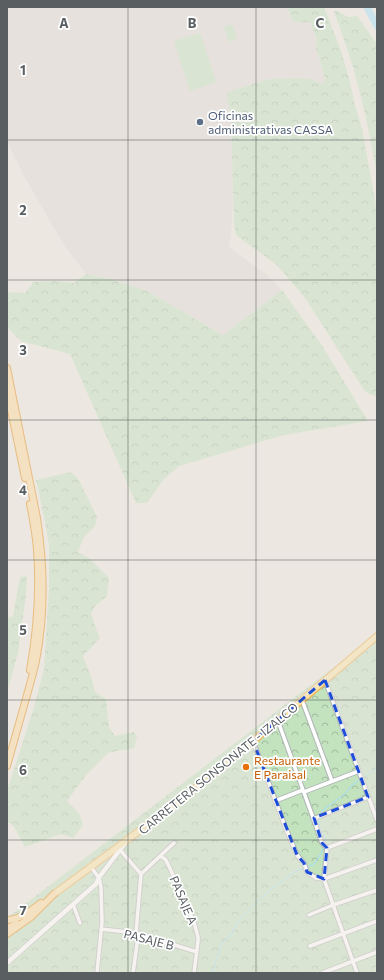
<svg xmlns="http://www.w3.org/2000/svg" width="384" height="980" font-family="Commissioner,sans-serif">
  <defs>
    <pattern id="forest-crowns" width="20" height="18" patternUnits="userSpaceOnUse"><rect width="20" height="18" fill="#c2e3be"/><path d="M2 6a3 3 0 1 1 6 0M12 15a3 3 0 1 1 6 0" fill="none" stroke="#a1bb9e"/></pattern>
  </defs>
  <rect width="100%" height="100%" fill="#ece8e1"/>
  <path fill="#dddad5" d="M 7,7 L 287,7 L 293,22 L 310,22 L 317,41 L 316,47 L 325,79 L 323,85 L 311,79 L 298,78 L 269,79 L 227,92 L 231,122 L 233,198 L 231,236 L 229,247 L 266,274 L 282,290 L 223,335 L 147,291 L 115,280 L 86,274 L 64,245 L 25,178 L 10,148 L 7,140 Z"/>
  <path fill="#c2e3be" d="M 232,24 L 237,39 L 229,42 L 224,27 Z
    M 200,33 L 216,82 L 190,91 L 174,41 Z"/>
  <path fill="url(#forest-crowns)" d="M 287,7 L 324,7 L 340,48 L 349,78 L 354,101 L 362,129 L 375,200 L 377,218 L 377,396 L 371,395 L 364,390 L 305,298 L 277,265 L 236,235 L 234,224 L 231,122 L 227,92 L 269,79 L 298,78 L 311,79 L 323,84 L 325,79 L 316,47 L 317,41 L 310,22 L 293,22 Z
    M 334,11 L 338,11 L 348,17 L 357,16 L 377,44 L 377,176 C 371,139 363,103 353,67 C 347,48 340,29 334,11 Z
    M 86,274 L 114,280 L 147,291 L 223,335 L 282,290 L 321,344 L 368,421 L 284,435 L 179,466 L 164,479 L 147,503 L 136,503 L 70,354 L 21,341 L 8,328 L 7,324 L 7,292 L 25,293 L 34,282 L 56,281 L 74,283 Z
    M 71,472 L 79,480 L 97,517 L 95,526 L 84,537 L 78,552 L 89,558 L 109,578 L 107,596 L 95,606 L 91,613 L 96,628 L 100,638 L 83,656 L 91,676 L 95,692 L 106,699 L 109,727 L 115,736 L 134,732 L 137,737 L 134,748 L 127,750 L 121,750 L 108,753 L 86,775 L 67,801 L 79,813 L 83,825 L 73,838 L 61,834 L 25,847 L 13,825 L 7,822 L 7,791 L 34,707 L 44,669 L 49,587 L 49,545 L 44,516 L 36,480 Z
    M 27,576 L 26,595 L 18,653 L 7,692 L 7,618 L 13,616 L 20,577 Z
    M 377,634 L 377,973 L 7,973 L 7,918 Z"/>
  <g fill="none" stroke-linecap="round" stroke-linejoin="round">
    <path stroke="#a2defb" stroke-width="1" d="M 319,815 L 323,810 L 345,794 L 352,785 L 377,768
      M 319,819 L 320,829 L 326,839 L 324,844
      M 212,973 L 222,943 L 231,935 L 239,920 L 254,905 L 271,889 L 294,872 L 314,864 L 322,852 L 324,847"/>
    <path stroke="#a2defb" stroke-width="7" d="M 367,7 L 377,26"/>
    <g stroke="#b2b4b8" stroke-width="5.5">
      <path id="minor" d="M 325,680 L 377,820
        M 302,700 L 332,781
        M 278,721 L 315,823 L 322,843 L 327,848 L 324,879 L 357,973
        M 253,741 L 286,829 L 297,855 L 304,863 L 307,872 L 316,878 L 324,879 L 377,860
        M 304,792 L 359,771
        M 275,801 L 303,790
        M 313,819 L 368,797
        M 327,848 L 377,829
        M 120,850 L 141,874
        M 160,856 L 165,859 L 168,864 L 189,911 L 194,922 L 198,937 L 198,941 L 194,973
        M 91,867 L 99,878 L 101,887 L 102,922 L 97,973
        M 73,904 L 80,923
        M 309,915 L 333,905 L 377,890
        M 101,929 L 136,933 L 197,952
        M 310,946 L 377,921
        M 133,973 L 138,937 L 136,933 L 141,874 L 174,843
        M 322,973 L 377,952"/>
    </g>
    <g stroke="#b2b4b8" stroke-width="6">
      <path id="tertiary" d="M 7,963 L 96,884 L 100,876 L 126,842"/>
    </g>
    <g stroke="#ebb35b" stroke-width="8">
      <path id="primary" d="M 54,894 C 106,856 157,818 207,779 C 265,732 321,684 377,636"/>
    </g>
    <g stroke="#e3870a" stroke-width="8">
      <path id="trunk" d="M 7,368 L 37,518 C 44,564 45,615 36,661 C 33,674 29,688 25,702 C 19,723 13,745 7,766
        M 7,391 L 25,478
        M 30,670 C 37,631 40,590 37,550 C 36,535 33,519 30,504
        M 7,920 C 20,920 31,910 41,903
        M 7,928 L 17,924
        M 7,934 L 31,917 L 54,894"/>
    </g>
    <use href="#minor" stroke="#fff" stroke-width="3.5"/>
    <use href="#tertiary" stroke="#fff" stroke-width="4.5"/>
    <use href="#primary" stroke="#fbe4a7" stroke-width="5.5"/>
    <use href="#trunk" stroke="#fada9a" stroke-width="6"/>
  </g>
  <path d="M0 0H384V980H0ZM 325,680 L 368,797 L 314,818 L 322,843 L 327,848 L 324,879 L 307,872 L 304,863 L 297,855 L 253,741 Z" fill="#ece8e1" fill-opacity=".55" fill-rule="evenodd"/>
  <path fill="none" stroke="#1d4ed8" stroke-width="3" stroke-dasharray="8 5" stroke-linejoin="round" d="M 325,680 L 368,797 L 314,818 L 322,843 L 327,848 L 324,879 L 307,872 L 304,863 L 297,855 L 253,741 Z"/>
  <path fill="none" stroke="#595e61" stroke-width="1" stroke-opacity="0.55" d="M 128,7 L 128,973M 256,7 L 256,973M 7,140 L 377,140M 7,280 L 377,280M 7,420 L 377,420M 7,560 L 377,560M 7,700 L 377,700M 7,840 L 377,840"/>
  <circle fill="#5c6f8a" stroke="#fff" stroke-width="1.5" cx="200" cy="122" r="4"/>
  <circle fill="#e8710a" stroke="#fff" stroke-width="1.5" cx="246" cy="767" r="4"/>
  <g text-anchor="middle" dominant-baseline="central" stroke-width="3.5" stroke-linejoin="round" paint-order="stroke">
    <g font-size="12" fill="#4e5e75" stroke="#fff" text-anchor="start">
      <text x="208" y="115">Oficinas<tspan x="208" dy="14">administrativas CASSA</tspan></text>
    </g>
    <g font-size="12" fill="#c56008" stroke="#fff" text-anchor="start">
      <text x="254" y="760">Restaurante<tspan x="254" dy="14">E Paraisal</tspan></text>
    </g>
    <g font-size="12" fill="#595e61" stroke="#fff">
      <text transform="translate(218 768) rotate(-39)">CARRETERA SONSONATE - IZALCO</text>
      <text transform="translate(184 900) rotate(67)">PASAJE A</text>
      <text transform="translate(149 939) rotate(14)">PASAJE B</text>
    </g>
  </g>
  <g font-size="13" text-anchor="middle" font-weight="bold" fill="#595e61" stroke="#fff" stroke-width="3.5" stroke-linejoin="round" paint-order="stroke">
    <text x="64" y="28">A</text>
    <text x="192" y="28">B</text>
    <text x="320" y="28">C</text>
    <text x="23" y="75">1</text>
    <text x="23" y="215">2</text>
    <text x="23" y="355">3</text>
    <text x="23" y="495">4</text>
    <text x="23" y="635">5</text>
    <text x="23" y="775">6</text>
    <text x="23" y="915">7</text>
  </g>
  <rect width="384" height="980" fill="none" stroke="#595e61" stroke-width="16"/>
</svg>
